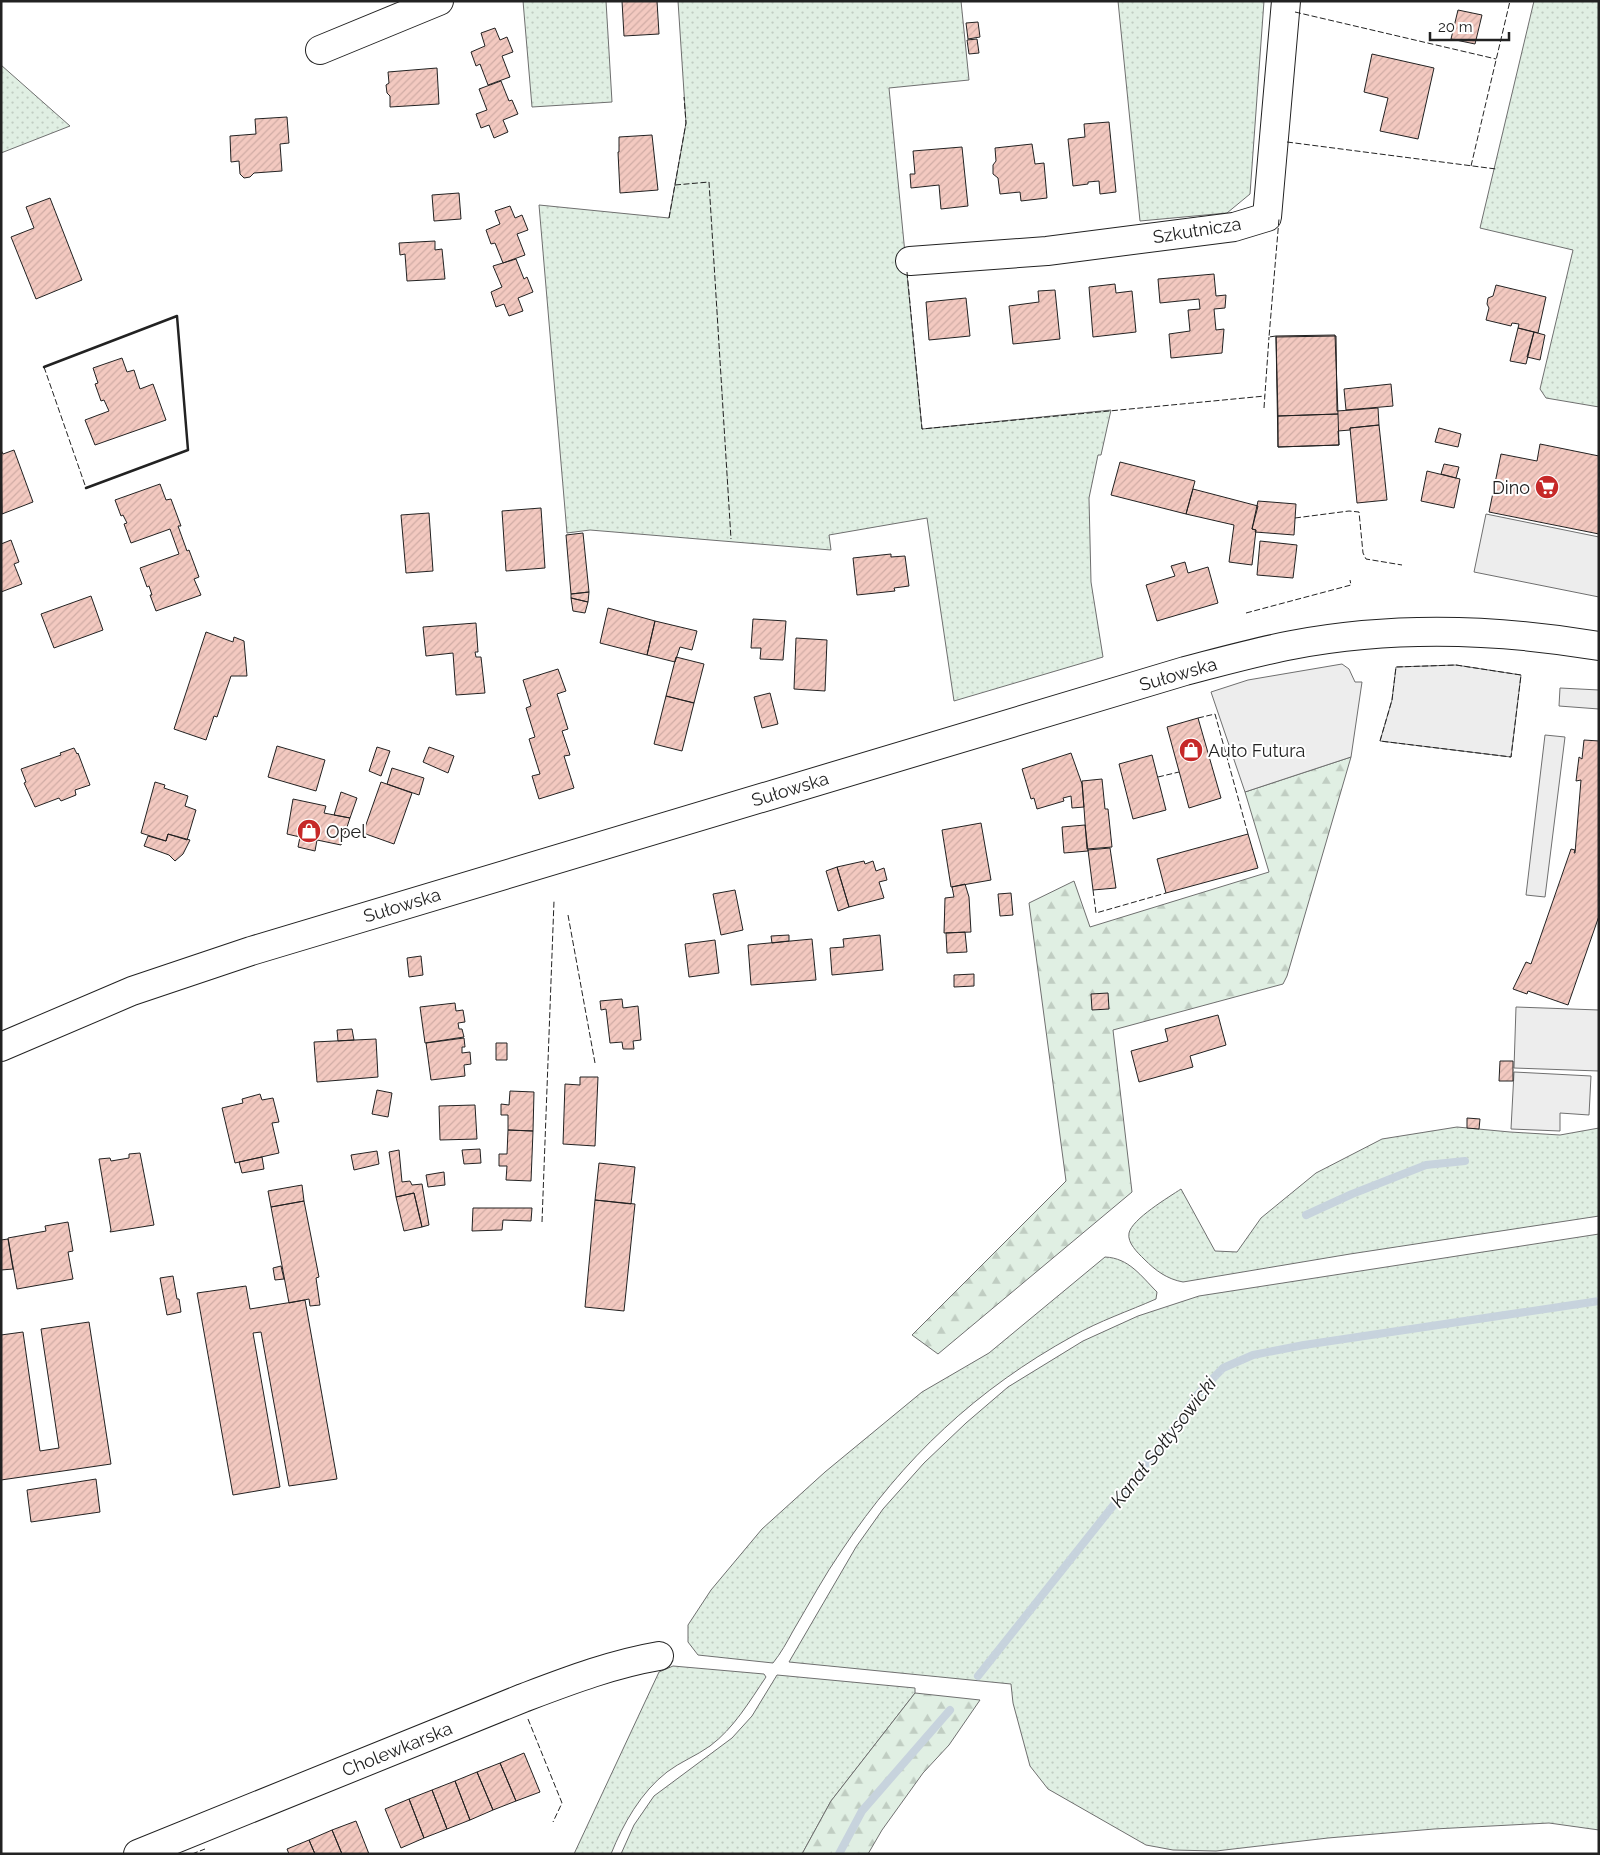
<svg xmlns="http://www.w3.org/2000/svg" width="1600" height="1855" font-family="Raleway,sans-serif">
  <defs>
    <pattern id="grass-dots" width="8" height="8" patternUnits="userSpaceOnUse" patternTransform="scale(1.25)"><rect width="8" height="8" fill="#e0efe3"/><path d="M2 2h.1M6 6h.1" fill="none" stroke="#c0cdc2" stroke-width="1.8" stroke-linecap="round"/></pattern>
    <pattern id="forest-firs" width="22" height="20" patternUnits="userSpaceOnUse" patternTransform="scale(1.25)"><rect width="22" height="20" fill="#e0efe3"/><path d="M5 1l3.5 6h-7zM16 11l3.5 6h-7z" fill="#c0cdc2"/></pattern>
    <pattern id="building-hatch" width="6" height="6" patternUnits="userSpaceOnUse" patternTransform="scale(1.25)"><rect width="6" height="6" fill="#f3c9c0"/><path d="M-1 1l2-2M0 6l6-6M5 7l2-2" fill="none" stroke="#d0aca5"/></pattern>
  </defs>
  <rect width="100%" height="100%" fill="#fff"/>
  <path fill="url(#grass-dots)" stroke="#6f6f6f" d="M 523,1 L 606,1 L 612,102 L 532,107 Z
    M 678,1 L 961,1 L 969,80 L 889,88 L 922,429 L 1111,410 L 1101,455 L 1098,455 L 1089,498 L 1091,582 L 1103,657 L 954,701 L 927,518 L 829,535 L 831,550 L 590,530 L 567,533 L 539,205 L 669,218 L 686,123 Z
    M 1118,1 L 1264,1 L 1250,194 L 1227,213 L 1140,221 Z
    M 1534,1 L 1599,1 L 1599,407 L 1546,398 L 1540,389 L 1573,250 L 1480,228 Z
    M 1,65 L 70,126 L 1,153 Z
    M 1457,1127 L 1510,1132 L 1560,1135 L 1599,1128 L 1599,1216 L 1350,1254 L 1183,1282 C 1167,1279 1156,1271 1144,1259 C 1138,1253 1127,1243 1129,1233 C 1132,1219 1169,1197 1181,1189 L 1215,1251 L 1237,1252 L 1261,1218 L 1316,1173 L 1382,1139 Z
    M 1599,1234 L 1599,1830 L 1549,1823 L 1434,1829 L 1328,1838 L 1216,1851 L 1173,1850 L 1146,1845 L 1048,1789 L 1030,1766 L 1013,1703 L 1011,1684 L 789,1662 L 856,1547 L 883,1509 L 924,1463 L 966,1423 L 1008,1387 L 1083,1341 L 1138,1316 L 1199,1296 Z
    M 1105,1257 C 1129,1258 1141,1276 1157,1292 L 1156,1299 C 1129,1311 1099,1321 1073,1336 C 977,1389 903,1458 842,1550 C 824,1576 809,1604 793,1631 C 787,1642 781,1653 773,1663 L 698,1655 L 688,1642 L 688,1625 L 711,1590 L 762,1529 L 825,1472 L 922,1392 L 989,1353 Z
    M 673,1666 L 764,1674 L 766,1677 C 749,1702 734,1728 710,1746 C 696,1756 680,1762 667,1772 C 641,1792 623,1824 611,1854 L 574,1854 L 659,1672 Z
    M 777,1675 L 915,1688 L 915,1693 L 831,1801 L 802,1854 L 621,1854 L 634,1825 L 654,1796 L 732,1738 L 752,1716 Z"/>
  <path fill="url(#forest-firs)" stroke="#6f6f6f" d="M 1351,757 L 1287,976 L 1283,984 L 1113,1030 L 1132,1192 L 938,1354 L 912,1335 L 1066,1181 L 1029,903 L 1074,881 L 1090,927 L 1269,872 L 1245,792 Z
    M 915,1693 L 980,1700 L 949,1745 L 923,1773 L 882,1830 L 868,1854 L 802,1854 L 831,1801 Z"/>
  <path fill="#ededed" stroke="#6f6f6f" d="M 1486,514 L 1599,537 L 1599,597 L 1474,572 Z
    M 1342,664 L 1349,669 L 1355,682 L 1362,682 L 1351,757 L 1245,792 L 1211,692 L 1248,680 Z
    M 1456,665 L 1521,675 L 1511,757 L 1380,741 L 1392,700 L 1396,667 Z
    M 1560,688 L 1599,690 L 1599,709 L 1559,706 Z
    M 1545,735 L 1565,737 L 1545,897 L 1526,895 Z
    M 1516,1007 L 1599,1010 L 1599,1071 L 1514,1068 Z
    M 1514,1072 L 1591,1076 L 1589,1115 L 1560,1113 L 1560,1131 L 1511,1129 Z"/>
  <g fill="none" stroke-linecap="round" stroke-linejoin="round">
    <path stroke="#c7d3dd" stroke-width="8" d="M 1306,1215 L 1352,1194 L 1426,1165 L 1465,1161
      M 978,1676 L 1170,1434 L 1197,1395 L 1223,1368 L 1253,1355 L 1304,1345 L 1599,1301
      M 839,1854 L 862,1811 L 950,1710"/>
  </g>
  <path fill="url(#building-hatch)" stroke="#222" d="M 622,1 L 657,1 L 659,34 L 624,36 Z
    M 1458,10 L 1482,15 L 1475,44 L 1451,39 Z
    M 978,22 L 980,37 L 968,39 L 966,23 Z
    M 495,28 L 500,40 L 507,37 L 513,52 L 502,56 L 510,77 L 488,85 L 480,64 L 476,66 L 471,52 L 485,46 L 481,33 Z
    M 977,39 L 979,53 L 969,54 L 967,40 Z
    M 1372,54 L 1434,68 L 1418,139 L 1380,131 L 1388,98 L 1364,92 Z
    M 437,68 L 439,104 L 390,107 L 390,96 L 387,93 L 386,85 L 389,83 L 388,72 Z
    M 501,81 L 509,101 L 512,100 L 518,114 L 503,120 L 508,132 L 494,138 L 489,125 L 481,128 L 476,114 L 487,110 L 479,89 Z
    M 287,117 L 289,143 L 280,144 L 282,171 L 254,173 L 250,177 L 244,178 L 240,174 L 239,161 L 231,162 L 230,136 L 256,134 L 255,119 Z
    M 1109,122 L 1116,192 L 1100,194 L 1099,181 L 1088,182 L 1088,184 L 1073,186 L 1068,139 L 1085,137 L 1084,124 Z
    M 652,135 L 658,190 L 620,193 L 618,152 L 619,152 L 619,137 Z
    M 1032,144 L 1035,164 L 1044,163 L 1047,198 L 1021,201 L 1020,192 L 1000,194 L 998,178 L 993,174 L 993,165 L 996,161 L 995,148 Z
    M 962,147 L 968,206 L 941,209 L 939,185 L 911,188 L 910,174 L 915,174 L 913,151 Z
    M 459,193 L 461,219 L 434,221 L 432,195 Z
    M 50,198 L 82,280 L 36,299 L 11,237 L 34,228 L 26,207 Z
    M 510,206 L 515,218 L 522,215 L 528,230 L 517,234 L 525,255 L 503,263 L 495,243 L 491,244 L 486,230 L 500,224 L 495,211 Z
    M 435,241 L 435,250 L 442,249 L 445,279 L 407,281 L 405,254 L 400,255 L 399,243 Z
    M 516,259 L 524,279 L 527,277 L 533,292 L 518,298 L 523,311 L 509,316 L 504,304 L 496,307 L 491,292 L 502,287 L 493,266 Z
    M 1214,274 L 1216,296 L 1226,295 L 1225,308 L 1214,309 L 1216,330 L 1224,329 L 1222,353 L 1171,358 L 1169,334 L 1190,331 L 1188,310 L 1200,309 L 1199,299 L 1160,303 L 1158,279 Z
    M 1115,284 L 1116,293 L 1132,291 L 1136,332 L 1093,337 L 1089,287 Z
    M 1496,285 L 1546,297 L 1538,333 L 1518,328 L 1519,324 L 1512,323 L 1511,326 L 1486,320 L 1489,308 L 1487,304 L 1488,298 L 1493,296 Z
    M 1055,290 L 1060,339 L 1013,344 L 1009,306 L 1039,302 L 1038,291 Z
    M 966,298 L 970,336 L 929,340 L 926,302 Z
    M 1518,328 L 1534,332 L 1526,364 L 1510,361 Z
    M 1534,332 L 1545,335 L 1540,360 L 1527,357 Z
    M 1335,335 L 1338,414 L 1278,416 L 1276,336 Z
    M 1336,336 L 1337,411 L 1378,408 L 1379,425 L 1350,428 L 1350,430 L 1338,431 L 1339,445 L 1278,447 L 1276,337 Z
    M 122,358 L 127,372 L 134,370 L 140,389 L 153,384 L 166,420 L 95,445 L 85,420 L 109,411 L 104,400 L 101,401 L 95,384 L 98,383 L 93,368 Z
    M 1391,384 L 1393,406 L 1346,410 L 1344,389 Z
    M 1338,414 L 1339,445 L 1278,447 L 1278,416 Z
    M 1379,425 L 1387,500 L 1357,503 L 1350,428 Z
    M 1439,428 L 1461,434 L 1458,447 L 1435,442 Z
    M 1540,444 L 1599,456 L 1599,534 L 1489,512 L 1501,454 L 1537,461 Z
    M 1,450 L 3,454 L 14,450 L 33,502 L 2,514 Z
    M 1120,462 L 1195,481 L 1186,514 L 1111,495 Z
    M 1444,464 L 1459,467 L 1456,478 L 1441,474 Z
    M 1427,471 L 1460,479 L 1454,508 L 1421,501 Z
    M 160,484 L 166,500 L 171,499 L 181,526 L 178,526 L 187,551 L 189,550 L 199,577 L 194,579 L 201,595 L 156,611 L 150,595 L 152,595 L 149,586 L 147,587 L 140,568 L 179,554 L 170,529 L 131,543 L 124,524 L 127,523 L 123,515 L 121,516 L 115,500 Z
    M 1193,489 L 1258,506 L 1252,529 L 1256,530 L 1252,565 L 1229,562 L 1234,525 L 1186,514 Z
    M 1258,501 L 1296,504 L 1294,535 L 1255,532 L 1256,530 L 1252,529 Z
    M 541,508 L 545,568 L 506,571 L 502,511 Z
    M 429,513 L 433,571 L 406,573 L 401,515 Z
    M 583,533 L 589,592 L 571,594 L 566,535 Z
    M 11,540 L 19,562 L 14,564 L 22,584 L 1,592 L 1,544 Z
    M 1260,541 L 1297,545 L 1293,578 L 1257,575 Z
    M 891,554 L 891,557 L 905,556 L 909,586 L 894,588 L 895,591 L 857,595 L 853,558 Z
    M 1185,562 L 1188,573 L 1208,567 L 1218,603 L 1157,621 L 1146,585 L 1175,576 L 1171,566 Z
    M 589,592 L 588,602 L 571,598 L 571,594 Z
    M 91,596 L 103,630 L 54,648 L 41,614 Z
    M 571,598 L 588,602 L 585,613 L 573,611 Z
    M 608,608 L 655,621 L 647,655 L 600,643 Z
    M 753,619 L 786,621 L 783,660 L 760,659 L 761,648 L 751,648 Z
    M 655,621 L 697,631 L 692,650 L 680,647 L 675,662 L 647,655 Z
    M 476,623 L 478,652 L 475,652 L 476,657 L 481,657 L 485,693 L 456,695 L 453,653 L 426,656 L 423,627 Z
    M 206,632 L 233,642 L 234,637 L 244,641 L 247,676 L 231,676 L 217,717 L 214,716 L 206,740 L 174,729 Z
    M 796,638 L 827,640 L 825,691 L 794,689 Z
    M 676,657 L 704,664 L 694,703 L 666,696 Z
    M 558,669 L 566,691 L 557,694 L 568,729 L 562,731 L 570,755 L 564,756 L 574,788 L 539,799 L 532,776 L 540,774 L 529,739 L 535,737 L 526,708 L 531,706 L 523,680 Z
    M 770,693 L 778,724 L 762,728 L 754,697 Z
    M 666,696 L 694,703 L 682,751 L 654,744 Z
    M 1198,718 L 1221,798 L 1189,808 L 1167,727 Z
    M 1584,740 L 1599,741 L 1599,916 L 1568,1005 L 1528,991 L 1527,994 L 1513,989 L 1526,962 L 1531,964 L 1571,849 L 1575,850 L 1574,853 L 1575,853 L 1581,780 L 1576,781 L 1579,757 L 1582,759 Z
    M 277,746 L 325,760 L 316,791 L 268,777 Z
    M 377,747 L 390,751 L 381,776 L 369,771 Z
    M 429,747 L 454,756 L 448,773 L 423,762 Z
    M 74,748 L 77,754 L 78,753 L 90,785 L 75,790 L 76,795 L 61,801 L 59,798 L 35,807 L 24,783 L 26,782 L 21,769 L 61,755 L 60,753 Z
    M 1071,753 L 1082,784 L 1084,807 L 1072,808 L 1071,796 L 1063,798 L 1064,801 L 1037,809 L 1034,798 L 1031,799 L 1022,769 Z
    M 1152,755 L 1166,810 L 1133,819 L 1119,764 Z
    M 392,768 L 424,778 L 419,795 L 387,784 Z
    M 1102,779 L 1105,809 L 1108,809 L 1112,847 L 1087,849 L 1082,781 Z
    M 155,782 L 165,785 L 164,788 L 188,796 L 185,806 L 196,810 L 187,840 L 168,834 L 166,841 L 141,833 Z
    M 381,782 L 412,793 L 394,844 L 363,833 Z
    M 341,792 L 357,798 L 350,818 L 334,815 Z
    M 293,799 L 326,806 L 324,813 L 350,818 L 341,845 L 317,840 L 315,851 L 298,847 L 300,837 L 287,834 Z
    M 981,823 L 991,880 L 951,887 L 942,830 Z
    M 1085,825 L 1088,851 L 1064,853 L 1062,827 Z
    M 168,834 L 190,840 L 183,854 L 175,861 L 169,855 L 144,846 L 148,836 L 166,841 Z
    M 1248,834 L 1258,868 L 1166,893 L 1157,859 Z
    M 1110,848 L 1116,888 L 1093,890 L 1088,850 Z
    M 864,861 L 865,864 L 873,861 L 876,871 L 884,868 L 887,880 L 879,882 L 884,898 L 849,907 L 837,867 Z
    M 837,867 L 849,907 L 838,911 L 826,871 Z
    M 965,884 L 969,897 L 971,932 L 944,933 L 945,898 L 954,897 L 952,887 Z
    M 735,890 L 743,930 L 721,935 L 713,894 Z
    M 1011,893 L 1013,915 L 1000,916 L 998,894 Z
    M 965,932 L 967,952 L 947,953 L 946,933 Z
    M 789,935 L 789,941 L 772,943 L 771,936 Z
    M 880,935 L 883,970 L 832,975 L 830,948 L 844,947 L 843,939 Z
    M 812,939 L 816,980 L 751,985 L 748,945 Z
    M 715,940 L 719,973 L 689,977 L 685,944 Z
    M 421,956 L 423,975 L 409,977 L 407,958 Z
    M 974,974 L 974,986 L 954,987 L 954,975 Z
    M 1108,993 L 1109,1009 L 1092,1010 L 1091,994 Z
    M 622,999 L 623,1008 L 638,1006 L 641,1040 L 633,1041 L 634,1049 L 623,1049 L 622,1042 L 610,1043 L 606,1009 L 601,1010 L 600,1001 Z
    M 455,1003 L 456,1011 L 463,1010 L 465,1022 L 458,1023 L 459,1029 L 462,1029 L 464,1037 L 425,1043 L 420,1007 Z
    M 1218,1015 L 1226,1045 L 1190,1056 L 1193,1067 L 1139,1082 L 1131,1051 L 1168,1041 L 1165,1029 Z
    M 352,1029 L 354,1040 L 338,1041 L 337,1030 Z
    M 464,1038 L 465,1047 L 462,1047 L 462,1053 L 470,1052 L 471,1064 L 464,1065 L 465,1076 L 431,1080 L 426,1043 Z
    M 376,1039 L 378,1077 L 317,1082 L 314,1042 Z
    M 496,1043 L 507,1043 L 507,1060 L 496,1060 Z
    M 1500,1061 L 1513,1061 L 1513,1081 L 1499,1081 Z
    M 580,1077 L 598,1077 L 595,1146 L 563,1144 L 565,1084 L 580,1085 Z
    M 377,1090 L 392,1093 L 388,1117 L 372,1114 Z
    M 510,1091 L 534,1092 L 533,1131 L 508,1130 L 508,1115 L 501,1115 L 501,1104 L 509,1105 Z
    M 260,1094 L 262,1100 L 273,1098 L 279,1122 L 272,1123 L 279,1153 L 235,1163 L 222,1108 L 243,1103 L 242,1099 Z
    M 475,1105 L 477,1139 L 440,1140 L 439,1106 Z
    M 1467,1118 L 1480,1119 L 1479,1129 L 1467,1128 Z
    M 508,1130 L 533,1131 L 531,1181 L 506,1180 L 507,1166 L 499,1166 L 499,1154 L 507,1154 Z
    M 480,1149 L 481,1163 L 464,1164 L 462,1150 Z
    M 399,1150 L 402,1182 L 410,1181 L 412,1185 L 422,1184 L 429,1225 L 422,1227 L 414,1193 L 396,1197 L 389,1152 Z
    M 377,1151 L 379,1164 L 354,1170 L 351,1155 Z
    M 140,1153 L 154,1225 L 110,1232 L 111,1230 L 99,1159 L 110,1158 L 111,1161 L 129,1158 L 129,1154 Z
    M 262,1157 L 264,1169 L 242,1173 L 239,1162 Z
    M 599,1163 L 635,1167 L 631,1204 L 595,1200 Z
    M 444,1172 L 445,1185 L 428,1187 L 426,1175 Z
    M 302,1185 L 304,1201 L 271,1207 L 268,1191 Z
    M 414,1193 L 422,1227 L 404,1231 L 396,1197 Z
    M 595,1200 L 635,1204 L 624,1311 L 585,1307 Z
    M 304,1201 L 319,1277 L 316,1278 L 320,1305 L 310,1306 L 309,1299 L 289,1303 L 271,1207 Z
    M 473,1208 L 532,1208 L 531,1221 L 503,1220 L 502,1230 L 472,1231 Z
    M 68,1222 L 73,1251 L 68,1252 L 73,1279 L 17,1289 L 8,1238 L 46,1231 L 45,1226 Z
    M 8,1239 L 13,1269 L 1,1270 L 1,1240 Z
    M 281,1266 L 284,1279 L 275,1280 L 273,1268 Z
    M 173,1276 L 177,1299 L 179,1299 L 181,1312 L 167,1315 L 160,1278 Z
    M 246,1286 L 250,1309 L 305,1300 L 337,1479 L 289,1486 L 261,1332 L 253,1333 L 280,1487 L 233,1495 L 197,1293 Z
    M 89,1322 L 111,1464 L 1,1480 L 1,1335 L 23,1332 L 40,1451 L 59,1448 L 41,1329 Z
    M 96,1479 L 100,1512 L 31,1522 L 27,1490 Z
    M 524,1753 L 540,1792 L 516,1801 L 500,1763 Z
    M 500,1763 L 516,1801 L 493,1810 L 477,1772 Z
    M 477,1772 L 493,1810 L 470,1820 L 455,1781 Z
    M 455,1781 L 470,1820 L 447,1829 L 432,1790 Z
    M 432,1790 L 447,1829 L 424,1838 L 409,1799 Z
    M 409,1799 L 424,1838 L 401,1848 L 385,1809 Z
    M 356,1821 L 369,1854 L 342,1854 L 332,1830 Z
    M 332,1830 L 342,1854 L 315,1854 L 309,1840 Z
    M 309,1840 L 315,1854 L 289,1854 L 287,1849 Z"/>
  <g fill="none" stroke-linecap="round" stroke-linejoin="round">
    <g stroke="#222" stroke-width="30">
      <path id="minor" d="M 320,50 L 439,1
        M 910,261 L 1047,251 L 1234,227 L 1267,217 L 1286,1
        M 138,1854 L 523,1698 C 568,1681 612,1664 659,1656"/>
    </g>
    <g stroke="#222" stroke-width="30">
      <path id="major" d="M 1,1047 L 132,991 L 251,951 L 1185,671 C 1220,662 1256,652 1292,645 C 1392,626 1498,629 1599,646"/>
    </g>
    <use href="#minor" stroke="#fff" stroke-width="28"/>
    <use href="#major" stroke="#fff" stroke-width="28"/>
    <path stroke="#222" stroke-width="1" stroke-dasharray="6 2.5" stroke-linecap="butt" d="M 1295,12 L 1496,59
      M 1287,142 L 1496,169
      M 1471,166 L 1510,1
      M 675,185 L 709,182 L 731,539
      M 669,218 L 686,123 L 684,97
      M 907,272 L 922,429 L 1265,396
      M 1276,336 L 1269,337 L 1279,219
      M 44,367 L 86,488
      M 1264,408 L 1269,337
      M 1295,518 L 1349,511 L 1359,512 L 1363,553 L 1366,559 L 1402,565
      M 1246,613 L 1351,585 L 1350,580
      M 1456,665 L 1521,675 L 1511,757 L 1380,741 L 1392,700 L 1396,667 Z
      M 1198,718 L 1215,714 L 1248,834
      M 1158,777 L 1179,772
      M 1093,890 L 1096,913 L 1166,893
      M 568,915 L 595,1063
      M 542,1222 L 554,901
      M 528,1719 L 562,1803 L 553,1822
      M 192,1854 L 205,1849"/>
    <path stroke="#222" stroke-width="2.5" d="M 44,367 L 177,316 L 188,450 L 86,488"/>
  </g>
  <defs>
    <g id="supermarket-disc" transform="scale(1.25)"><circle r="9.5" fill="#c62828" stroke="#fff"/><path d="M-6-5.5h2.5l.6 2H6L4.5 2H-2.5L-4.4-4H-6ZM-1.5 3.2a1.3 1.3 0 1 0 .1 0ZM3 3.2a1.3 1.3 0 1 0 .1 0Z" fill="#fff"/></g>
    <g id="shop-disc" transform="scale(1.25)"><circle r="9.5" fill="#c62828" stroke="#fff"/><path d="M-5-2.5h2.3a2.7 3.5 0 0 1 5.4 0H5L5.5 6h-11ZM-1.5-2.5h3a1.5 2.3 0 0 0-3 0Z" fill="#fff"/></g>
  </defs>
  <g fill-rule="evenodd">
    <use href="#supermarket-disc" x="1547" y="487"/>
    <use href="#shop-disc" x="1191" y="750"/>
    <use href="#shop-disc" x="309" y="831"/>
  </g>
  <g text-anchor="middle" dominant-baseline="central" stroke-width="4" stroke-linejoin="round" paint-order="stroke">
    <g font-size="18" fill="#222" stroke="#fff">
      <text transform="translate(1197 230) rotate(-9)">Szkutnicza</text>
      <text transform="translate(1178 674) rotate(-16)">Sułowska</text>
      <text transform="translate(790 789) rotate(-17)">Sułowska</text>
      <text transform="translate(402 905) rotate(-17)">Sułowska</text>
      <text transform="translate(397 1749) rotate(-22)">Cholewkarska</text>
    </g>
    <g font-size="18" fill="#222" stroke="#fff" text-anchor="start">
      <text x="1530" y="487" text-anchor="end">Dino</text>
      <text x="1208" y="750">Auto Futura</text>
      <text x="326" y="831">Opel</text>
    </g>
    <g font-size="19" font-style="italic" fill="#222" stroke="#fff">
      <text transform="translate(1163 1442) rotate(-52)">Kanał Sołtysowicki</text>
    </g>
  </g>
  <rect width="1600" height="1855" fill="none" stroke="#222222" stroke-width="5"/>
  <path d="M1430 32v8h79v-8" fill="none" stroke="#222222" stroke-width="2.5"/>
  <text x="1438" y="32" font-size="15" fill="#222222" stroke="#ffffff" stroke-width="4" paint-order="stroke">20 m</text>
</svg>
